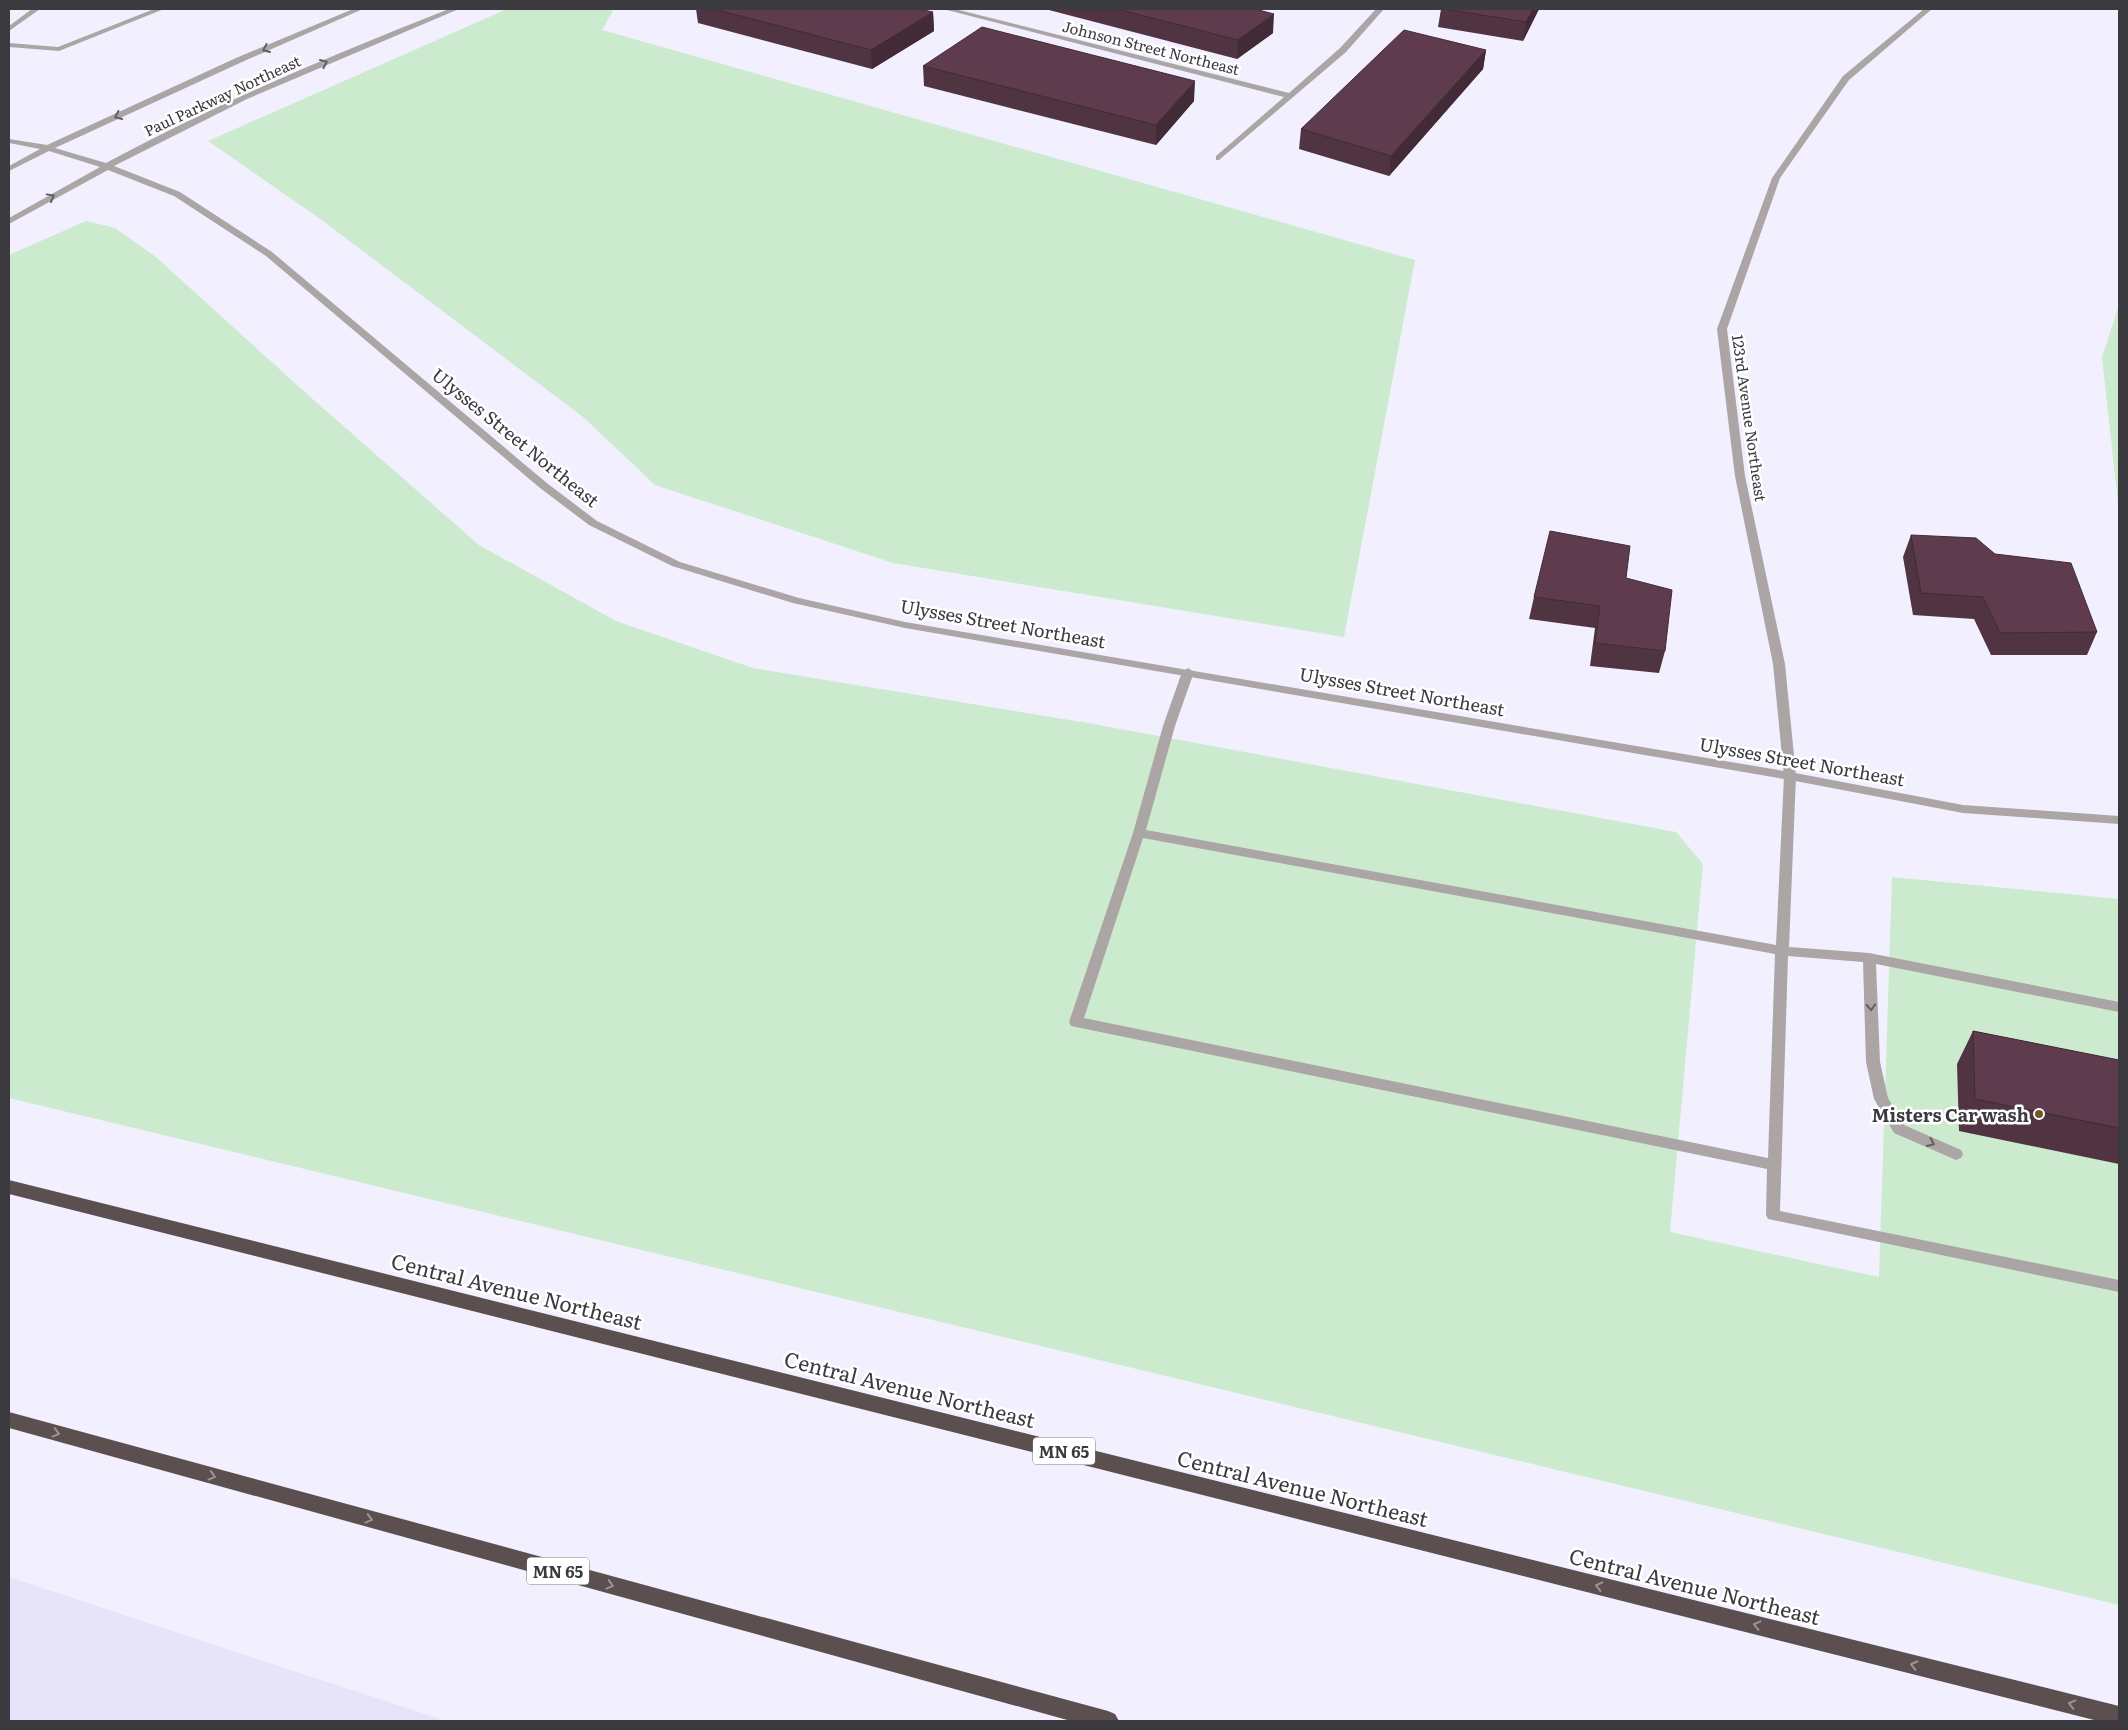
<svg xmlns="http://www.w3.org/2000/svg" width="2128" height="1730" font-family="Literata,serif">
  <rect width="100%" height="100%" fill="#f2f0fe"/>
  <path fill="#e7e4f9" d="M 9,1577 L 446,1721 L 447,1721 L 9,1721 Z"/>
  <path fill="#ccebce" d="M 507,9 L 608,9 L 613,11 L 602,30 L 1415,260 L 1344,637 L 893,563 L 655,485 L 583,417 L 319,218 L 208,141 Z
    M 86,221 L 115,228 L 156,257 L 307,394 L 479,545 L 616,621 L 753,668 L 1088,723 L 1676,832 L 1703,864 L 1670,1232 L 1879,1277 L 1892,877 L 2119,899 L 2119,1605 L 9,1098 L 9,255 Z
    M 2119,305 L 2119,513 L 2102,357 Z"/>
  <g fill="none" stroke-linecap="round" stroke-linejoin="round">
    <path fill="#aca5a5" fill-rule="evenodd" d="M 32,9 L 40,9 L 9,31 L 9,26 Z
      M 154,9 L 164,9 L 59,51 L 9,47 L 9,43 L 58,47 Z
      M 1188,668 L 1194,672 L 1175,726 L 1146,830 L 1776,945 L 1784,776 L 1790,772 L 1794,773 L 1796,776 L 1789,947 L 1869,953 L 2119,1002 L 2119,1012 L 1876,964 L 1880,1062 L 1888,1098 L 1904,1125 L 1961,1150 L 1963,1154 L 1961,1158 L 1956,1160 L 1894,1133 L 1874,1099 L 1866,1062 L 1863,962 L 1788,956 L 1780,1211 L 2119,1280 L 2119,1292 L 1768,1219 L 1766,1215 L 1767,1169 L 1071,1026 L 1069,1022 L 1133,833 L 1163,726 L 1182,672 ZM 1143,838 L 1775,954 L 1768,1158 L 1084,1018 Z"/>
    <path fill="#aca5a5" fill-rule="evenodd" d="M 943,9 L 955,9 L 1289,93 L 1340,48 L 1376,9 L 1384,9 L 1346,52 L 1219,160 L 1216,160 L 1216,156 L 1284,97 Z
      M 1924,9 L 1932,9 L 1849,80 L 1780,178 L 1727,329 L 1745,476 L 1785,664 L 1796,776 L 1790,780 L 1784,776 L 1773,664 L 1735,476 L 1717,329 L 1772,178 L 1843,76 Z"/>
    <path fill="#aca5a5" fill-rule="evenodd" d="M 353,9 L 363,9 L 242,62 L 55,148 L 106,163 C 217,103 332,55 449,9 L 459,9 L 247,99 L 114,166 L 180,192 L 272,252 L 548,484 L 597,521 L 680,562 L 799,598 L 905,622 L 1790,772 L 1963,805 L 2119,816 L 2119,824 L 1963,813 L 1790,780 L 905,628 L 793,603 L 672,566 L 589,525 L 540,488 L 266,256 L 174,196 L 108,170 L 9,224 L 9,218 L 100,167 L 49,151 L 9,171 L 9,166 L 40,149 L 9,143 L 9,139 L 47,145 L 236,58 Z"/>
    <path fill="#5c4f4f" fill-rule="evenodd" d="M 9,1180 L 2119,1706 L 2119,1721 L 2098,1721 L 9,1194 Z
      M 9,1412 L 1108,1711 L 1115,1714 L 1119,1721 L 1071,1721 L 9,1428 Z"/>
  </g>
  <path fill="#513442" d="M 696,9 L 933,12 L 934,31 L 872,69 L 698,23 Z
    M 1045,9 L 1255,9 L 1273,33 L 1237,59 Z
    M 1441,9 L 1539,9 L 1523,41 L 1438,27 Z
    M 1486,50 L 1483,69 L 1389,176 L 1299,149 L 1301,129 Z
    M 923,66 L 1194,101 L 1156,145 L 924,86 Z
    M 1911,535 L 2097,632 L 2087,655 L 1991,655 L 1974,619 L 1913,615 L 1903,557 Z
    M 1626,578 L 1665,651 L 1659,673 L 1590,666 L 1595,628 L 1529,619 L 1534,597 Z
    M 1973,1031 L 2119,1060 L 2119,1164 L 1959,1131 L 1957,1064 Z"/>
  <path fill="#422a36" d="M 1533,9 L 1539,9 L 1523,41 L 1526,22 Z
    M 933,12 L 934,31 L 872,69 L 871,50 Z
    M 1274,14 L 1273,33 L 1237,59 L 1238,40 Z
    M 1486,50 L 1483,69 L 1389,176 L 1391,156 Z
    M 1195,81 L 1194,101 L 1156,145 L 1156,125 Z"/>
  <path fill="#5e3c4d" stroke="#422a36" d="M 714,9 L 919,9 L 933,12 L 871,50 Z
    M 1117,9 L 1255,9 L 1274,14 L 1238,40 Z
    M 1445,9 L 1533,9 L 1526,22 Z
    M 982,27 L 1195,81 L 1156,125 L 923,66 Z
    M 1404,30 L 1486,50 L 1391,156 L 1301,129 Z
    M 1550,531 L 1630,546 L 1626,578 L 1672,590 L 1665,651 L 1595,643 L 1600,606 L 1534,597 Z
    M 1911,535 L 1976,538 L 1995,554 L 2071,563 L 2097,632 L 2000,633 L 1983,597 L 1921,593 Z
    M 1973,1031 L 2119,1060 L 2119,1128 L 1975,1099 Z"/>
  <defs><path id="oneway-chevron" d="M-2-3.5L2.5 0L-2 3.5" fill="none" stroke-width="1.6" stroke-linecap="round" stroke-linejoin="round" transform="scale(1.25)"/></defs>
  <g stroke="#625f63">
    <use href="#oneway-chevron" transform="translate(266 49) rotate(157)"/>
    <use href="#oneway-chevron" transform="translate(324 63) rotate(-23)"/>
    <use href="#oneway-chevron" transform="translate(118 116) rotate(155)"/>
    <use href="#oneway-chevron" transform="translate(51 197) rotate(-29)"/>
    <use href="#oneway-chevron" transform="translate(1871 1007) rotate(87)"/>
    <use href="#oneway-chevron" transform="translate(1931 1143) rotate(24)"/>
  </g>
  <g stroke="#9d9595">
    <use href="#oneway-chevron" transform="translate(56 1433) rotate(15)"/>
    <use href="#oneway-chevron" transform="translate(212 1476) rotate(15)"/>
    <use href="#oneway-chevron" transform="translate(369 1519) rotate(15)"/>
    <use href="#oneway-chevron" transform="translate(610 1585) rotate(15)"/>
    <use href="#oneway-chevron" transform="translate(1599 1586) rotate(-166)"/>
    <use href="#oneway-chevron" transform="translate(1757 1625) rotate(-166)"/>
    <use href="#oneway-chevron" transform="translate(1914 1665) rotate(-166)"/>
    <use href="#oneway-chevron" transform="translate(2072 1704) rotate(-166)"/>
  </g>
  <circle fill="#6f5627" stroke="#fff" stroke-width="2" cx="2039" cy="1114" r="5"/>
  <g text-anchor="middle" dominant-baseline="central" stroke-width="5" stroke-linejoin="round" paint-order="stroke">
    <g font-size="15" fill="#3a3a3f" stroke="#fff">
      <text transform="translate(1151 47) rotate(14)">Johnson Street Northeast</text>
      <text transform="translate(222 95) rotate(-25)">Paul Parkway Northeast</text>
      <text transform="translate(1750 418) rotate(82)">123rd Avenue Northeast</text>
    </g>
    <g fill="#fff" stroke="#757579" stroke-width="1">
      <rect x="1033" y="1437.5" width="62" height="27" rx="4"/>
      <rect x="527" y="1557.5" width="62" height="27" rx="4"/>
    </g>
    <g font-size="16" font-weight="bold" fill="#3a3a3f">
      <text x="1064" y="1451">MN 65</text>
      <text x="558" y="1571">MN 65</text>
    </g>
    <g font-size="18" fill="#3a3a3f" stroke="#fff">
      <text transform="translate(516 437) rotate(39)">Ulysses Street Northeast</text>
      <text transform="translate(1003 623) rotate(10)">Ulysses Street Northeast</text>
      <text transform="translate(1402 691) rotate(10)">Ulysses Street Northeast</text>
      <text transform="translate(1802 761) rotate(10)">Ulysses Street Northeast</text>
    </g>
    <g font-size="18" font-weight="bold" fill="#3a3a3f" stroke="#fff" text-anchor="end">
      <text x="2029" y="1114">Misters Car wash</text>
    </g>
    <g font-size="21" fill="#3a3a3f" stroke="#fff">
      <text transform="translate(517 1290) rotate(14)">Central Avenue Northeast</text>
      <text transform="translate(910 1388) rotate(14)">Central Avenue Northeast</text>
      <text transform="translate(1303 1487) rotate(14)">Central Avenue Northeast</text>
      <text transform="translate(1695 1585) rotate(14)">Central Avenue Northeast</text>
    </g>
  </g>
  <rect width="2128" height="1730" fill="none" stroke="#3a3a3f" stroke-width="20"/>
</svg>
